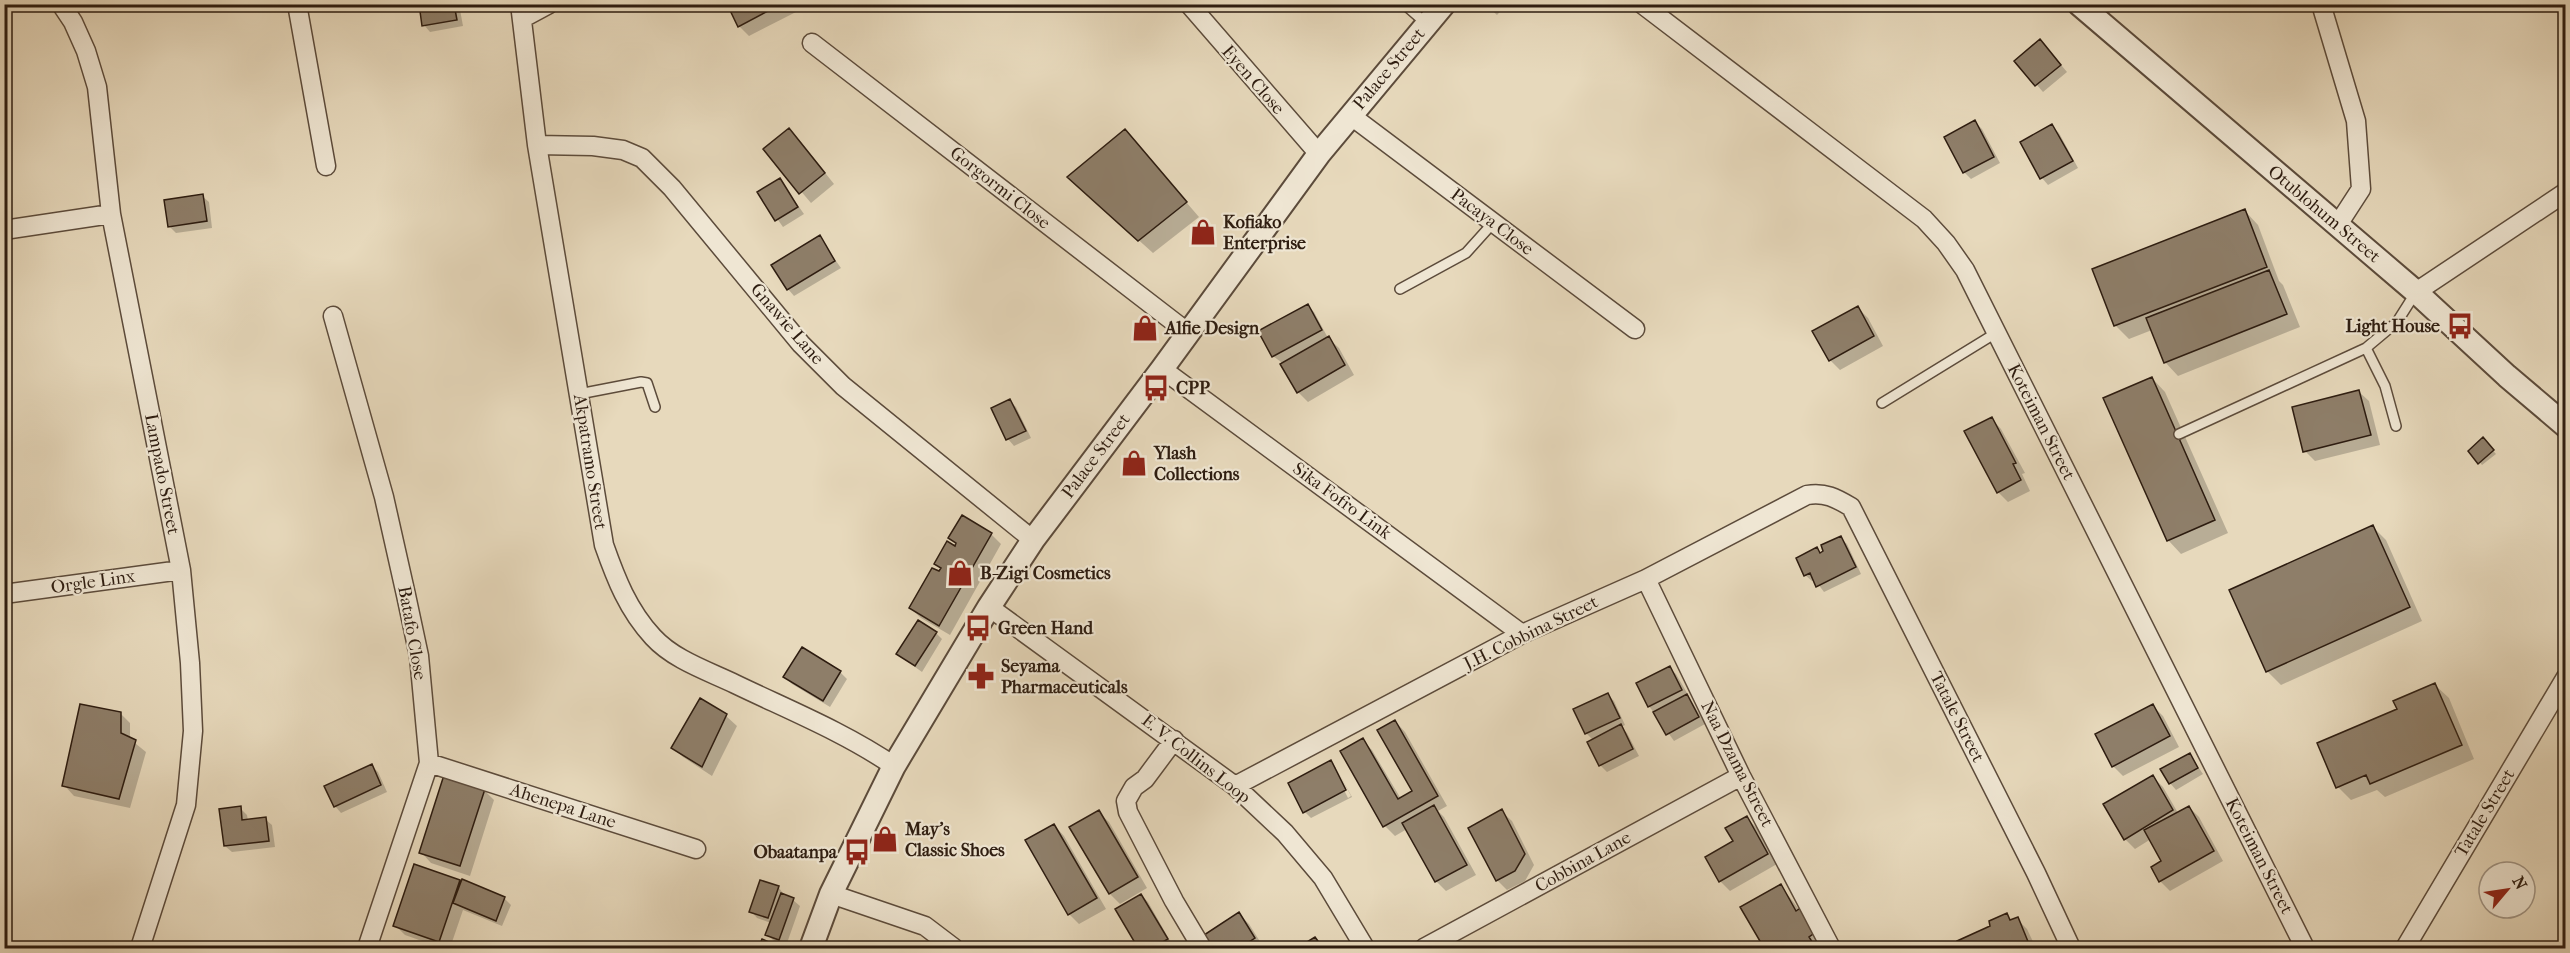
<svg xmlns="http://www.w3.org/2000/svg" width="2570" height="953" font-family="'IM FELL French Canon',serif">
  <rect width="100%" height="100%" fill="#e7d9bc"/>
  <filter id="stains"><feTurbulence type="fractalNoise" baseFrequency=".00333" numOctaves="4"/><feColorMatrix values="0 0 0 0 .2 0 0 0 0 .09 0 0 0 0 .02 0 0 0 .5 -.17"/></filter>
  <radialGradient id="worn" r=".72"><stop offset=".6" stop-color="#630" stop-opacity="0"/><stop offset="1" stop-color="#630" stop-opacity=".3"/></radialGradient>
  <path fill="#0003" d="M 420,4 L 459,4 L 463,26 L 430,32 L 424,25 Z
    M 729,4 L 793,4 L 796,12 L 749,36 L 739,26 Z
    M 1485,4 L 1507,4 L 1497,15 Z
    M 2046,47 L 2067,72 L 2043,92 L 2016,61 Z
    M 1975,122 L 1982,129 L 2000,163 L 1971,179 L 1964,172 L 1946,137 Z
    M 2052,126 L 2059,133 L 2078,168 L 2048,185 L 2042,178 L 2022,143 Z
    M 1125,131 L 1199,217 L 1153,253 L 1083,190 Z
    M 799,140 L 834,184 L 811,203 L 765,149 Z
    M 780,180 L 804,214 L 783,227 L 759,193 Z
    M 202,196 L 209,202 L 212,228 L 176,233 L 169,226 Z
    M 2245,211 L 2258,225 L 2279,281 L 2283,285 L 2300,327 L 2178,376 L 2165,362 L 2152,330 L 2129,339 L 2115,325 Z
    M 819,237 L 841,268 L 794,296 L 788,289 Z
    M 1308,306 L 1314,312 L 1328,338 L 1339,348 L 1354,375 L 1308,402 L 1298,392 L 1281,362 L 1273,356 Z
    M 1858,308 L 1868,318 L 1883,346 L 1840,370 L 1830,360 Z
    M 2152,378 L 2165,392 L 2228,533 L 2181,554 L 2168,540 Z
    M 2358,391 L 2369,401 L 2380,445 L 2315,461 L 2305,451 Z
    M 1010,401 L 1016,407 L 1031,438 L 1014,446 L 1008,439 L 993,409 Z
    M 1991,418 L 2001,429 L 2025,473 L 2022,474 L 2030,491 L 2008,502 L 1998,492 Z
    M 2483,439 L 2496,454 L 2482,465 L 2470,451 Z
    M 2373,527 L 2386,540 L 2422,621 L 2281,685 L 2267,671 Z
    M 991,534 L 1001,544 L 950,635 L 921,618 L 910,608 L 942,570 L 936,564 L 956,548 L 957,545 L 950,538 Z
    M 1840,538 L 1847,544 L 1861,574 L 1824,592 L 1815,580 L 1812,581 L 1805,575 L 1817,549 L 1821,554 Z
    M 936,633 L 942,639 L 922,672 L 897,654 Z
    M 1669,668 L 1676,674 L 1705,724 L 1674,741 L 1649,706 Z
    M 840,672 L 847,679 L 830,707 L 792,684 L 785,677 Z
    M 2435,685 L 2449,698 L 2474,759 L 2385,797 L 2377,790 L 2351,800 L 2338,787 L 2399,710 Z
    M 1608,695 L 1614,701 L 1625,725 L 1621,727 L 1627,733 L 1639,756 L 1607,772 L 1601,766 L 1589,743 L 1593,740 L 1586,733 Z
    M 700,700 L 726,716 L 737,726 L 712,776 L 683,757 L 673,747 Z
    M 2153,706 L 2163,716 L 2179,747 L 2123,776 L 2113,766 Z
    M 120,713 L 130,723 L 130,739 L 146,752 L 130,808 L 74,796 L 64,785 Z
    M 1395,721 L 1405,732 L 1447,806 L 1438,811 L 1444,817 L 1476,875 L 1446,891 L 1436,881 L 1407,829 L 1395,836 L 1385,826 L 1362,740 L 1372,750 L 1401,799 L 1414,792 Z
    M 2190,755 L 2203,774 L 2176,790 L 2170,783 Z
    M 1330,762 L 1336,768 L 1333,768 L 1348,798 L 1351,796 L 1336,768 L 1352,797 L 1311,818 L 1305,812 Z
    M 371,765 L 378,772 L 387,792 L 341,813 L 335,806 Z
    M 2152,776 L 2163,787 L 2178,813 L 2189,807 L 2199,817 L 2223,861 L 2170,891 L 2160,881 L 2163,862 L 2151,839 L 2135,849 L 2125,839 Z
    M 484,790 L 494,800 L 470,876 L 431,863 L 421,852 Z
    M 240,808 L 247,815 L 248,821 L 265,819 L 272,825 L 275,847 L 232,852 L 225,846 Z
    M 1501,811 L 1512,821 L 1534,865 L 1525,881 L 1507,890 L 1497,880 Z
    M 1098,812 L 1109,822 L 1147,888 L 1120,904 L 1110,894 L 1071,828 Z
    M 1747,818 L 1757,828 L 1777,864 L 1730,891 L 1720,881 Z
    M 1054,825 L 1064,836 L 1106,909 L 1079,924 L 1069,914 Z
    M 459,882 L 462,885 L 504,898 L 511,905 L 502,926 L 463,910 L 450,948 L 442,948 L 405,935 L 395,925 Z
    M 761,882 L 779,888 L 785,896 L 793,900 L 800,906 L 786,946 L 774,941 L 767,934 L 771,923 L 757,918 L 751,911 Z
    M 1781,886 L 1825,943 L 1819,948 L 1766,948 L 1742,908 Z
    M 1141,895 L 1148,902 L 1173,946 L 1169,948 L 1140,948 L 1117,909 Z
    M 1239,914 L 1249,924 L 1264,948 L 1215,948 L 1206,935 Z
    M 2007,915 L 2012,921 L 2017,919 L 2027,929 L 2036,948 L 1962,948 L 1959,941 L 1992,927 Z"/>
  <path fill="#8e7e69" stroke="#2d1c10" stroke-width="1.5" d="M 419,4 L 454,4 L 457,20 L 422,26 Z
    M 727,4 L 781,4 L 738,27 Z
    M 2040,39 L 2061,65 L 2035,86 L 2014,61 Z
    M 1975,120 L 1994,157 L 1963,173 L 1944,137 Z
    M 2052,124 L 2073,161 L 2040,179 L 2020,142 Z
    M 789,128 L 825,173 L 799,194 L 763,149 Z
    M 1125,129 L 1187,202 L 1138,241 L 1067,177 Z
    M 780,178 L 798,207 L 775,221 L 757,192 Z
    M 203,194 L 207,221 L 168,227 L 164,200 Z
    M 2245,209 L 2267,267 L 2114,326 L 2092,269 Z
    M 820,235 L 835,261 L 787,290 L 771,265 Z
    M 2269,270 L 2287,314 L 2164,363 L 2146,318 Z
    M 1308,304 L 1322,330 L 1272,357 L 1258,331 Z
    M 1858,306 L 1874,336 L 1829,361 L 1812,331 Z
    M 1329,336 L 1345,365 L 1297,393 L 1280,364 Z
    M 2152,377 L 2215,520 L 2167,541 L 2103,398 Z
    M 2359,390 L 2371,435 L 2303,452 L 2292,407 Z
    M 1010,399 L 1026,431 L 1006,440 L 991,408 Z
    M 1992,417 L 2016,463 L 2013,464 L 2021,480 L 1997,493 L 1964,431 Z
    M 2483,437 L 2494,450 L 2478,464 L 2468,451 Z
    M 962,515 L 992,533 L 939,626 L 909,608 L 932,568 L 939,571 L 941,568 L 934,564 L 947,541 L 955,546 L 956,543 L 948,538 Z
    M 2373,525 L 2410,607 L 2266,672 L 2229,590 Z
    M 1841,536 L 1856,567 L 1816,587 L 1810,573 L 1804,576 L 1796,558 L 1817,547 L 1820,553 L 1823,551 L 1821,545 Z
    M 918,620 L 937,632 L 915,666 L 896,654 Z
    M 802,647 L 841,671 L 823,701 L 783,677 Z
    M 1670,666 L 1682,690 L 1648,707 L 1636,683 Z
    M 2435,683 L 2462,745 L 2370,784 L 2366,775 L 2336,788 L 2317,743 L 2397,709 L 2393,701 Z
    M 1608,693 L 1620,718 L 1585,734 L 1573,709 Z
    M 1687,694 L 1699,717 L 1666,735 L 1653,712 Z
    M 700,698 L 727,714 L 702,767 L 671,748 Z
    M 80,704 L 121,712 L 121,733 L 136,740 L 119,799 L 62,786 Z
    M 2153,704 L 2170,736 L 2112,767 L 2095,734 Z
    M 1395,720 L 1438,796 L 1383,827 L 1340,751 L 1363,738 L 1398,799 L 1412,791 L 1377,730 Z
    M 1621,724 L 1633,749 L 1599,766 L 1587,742 Z
    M 2190,753 L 2198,768 L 2169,784 L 2160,769 Z
    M 1331,760 L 1346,790 L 1303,813 L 1288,783 Z
    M 372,764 L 381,785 L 334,807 L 324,786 Z
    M 444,775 L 485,789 L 460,866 L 419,853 Z
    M 2153,775 L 2173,810 L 2124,840 L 2103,804 Z
    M 1434,805 L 1467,865 L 1435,882 L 1402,823 Z
    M 241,806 L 242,820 L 266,817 L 269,841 L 224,846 L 219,809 Z
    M 2189,806 L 2214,851 L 2159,882 L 2151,867 L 2161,861 L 2144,830 Z
    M 1502,809 L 1525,854 L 1515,871 L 1496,881 L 1468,828 Z
    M 1099,810 L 1138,877 L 1109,894 L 1069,827 Z
    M 1747,816 L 1768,854 L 1719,882 L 1705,857 L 1733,841 L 1725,828 Z
    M 1054,824 L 1097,898 L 1068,915 L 1025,840 Z
    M 414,864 L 460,880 L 439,942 L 393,926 Z
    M 462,879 L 505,897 L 496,921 L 453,903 Z
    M 760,880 L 779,886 L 768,918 L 749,912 Z
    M 1781,884 L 1796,911 L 1802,907 L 1816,932 L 1809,937 L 1816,948 L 1764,948 L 1740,907 Z
    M 781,893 L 794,898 L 779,940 L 765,935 Z
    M 1141,894 L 1168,939 L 1152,948 L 1138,948 L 1115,909 Z
    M 1239,912 L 1255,938 L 1249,942 L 1253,948 L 1213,948 L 1204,935 Z
    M 2007,913 L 2010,920 L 2018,917 L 2029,944 L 2022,946 L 2023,948 L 1960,948 L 1957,941 L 1990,926 L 1989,921 Z
    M 1315,937 L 1323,948 L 1297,948 Z
    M 762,939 L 778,946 L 777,948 L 758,948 Z"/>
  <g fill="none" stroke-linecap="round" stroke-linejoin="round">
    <g stroke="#5c4b3b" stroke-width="12">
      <path id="service" d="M 1404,4 L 1427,24
        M 1400,289 L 1466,253 L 1493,223
        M 2366,348 L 2385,386 L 2396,426
        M 579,394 L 641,382 L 647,383 L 655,407
        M 1882,403 L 1996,333
        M 2179,434 L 2366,348 L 2397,322 L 2416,292"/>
    </g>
    <g stroke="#5c4b3b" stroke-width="21">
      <path id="minor" d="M 61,4 L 73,22 L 86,51 L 97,87 L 111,214 L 181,570 L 190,663 L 193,731 L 186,805 L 140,948
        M 297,4 L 326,166
        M 520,4 L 537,145 L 604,545 C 616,579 628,610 653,637 C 674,660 708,671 735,684 C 789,710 844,732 894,766
        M 1189,4 L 1319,154
        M 1642,4 L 1924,219 L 1946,243 L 1965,270 L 2305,948
        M 2321,4 L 2356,121 L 2361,189 L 2337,226
        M 523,18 L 549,4
        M 812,43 L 1187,332
        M 1350,115 L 1635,329
        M 537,145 L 593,146 L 623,150 L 642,158 L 672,188 L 801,344 L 843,386 L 1033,540
        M 4,230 L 111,214
        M 2416,292 L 2566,192
        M 333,316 L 384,497 L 406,595 L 419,656 L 429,763 L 367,948
        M 1162,369 L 1522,634
        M 1646,579 L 1741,776 L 1831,948
        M 4,594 L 181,570
        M 989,607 L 1235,786 L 1285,833 L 1323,878 L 1365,948
        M 1174,740 L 1145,779 L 1134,787 L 1126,801 L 1128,812 L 1174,901 L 1202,948
        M 429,763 L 696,849
        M 1235,786 L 1522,634 L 1646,579 L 1807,495 C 1825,492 1836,498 1851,507 L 2036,873 L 2071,948
        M 831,894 L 925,926 L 954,948
        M 1424,948 L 1741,776
        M 2405,948 L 2566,677"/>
    </g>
    <g stroke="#5c4b3b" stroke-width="26">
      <path id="tertiary" d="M 2079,4 L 2416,292 L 2507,376 L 2566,426
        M 811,948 L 831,894 L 894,766 L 989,607 L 1033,540 L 1162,369 L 1319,154 L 1444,4"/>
    </g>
    <use href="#service" stroke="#efe6d3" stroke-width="9"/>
    <use href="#minor" stroke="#efe6d3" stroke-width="18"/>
    <use href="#tertiary" stroke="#efe6d3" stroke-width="22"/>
  </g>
  <defs>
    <g id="shop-bare" transform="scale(2.07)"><path d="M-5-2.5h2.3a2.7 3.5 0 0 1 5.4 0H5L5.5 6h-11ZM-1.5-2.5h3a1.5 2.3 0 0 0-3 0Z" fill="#8f2418" stroke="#efe6d3" stroke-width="2.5" paint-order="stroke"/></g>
    <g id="bus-bare" transform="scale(2.07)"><path d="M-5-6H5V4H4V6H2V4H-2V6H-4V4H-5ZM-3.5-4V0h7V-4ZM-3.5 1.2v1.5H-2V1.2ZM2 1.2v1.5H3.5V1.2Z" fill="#8f2418" stroke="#efe6d3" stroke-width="2.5" paint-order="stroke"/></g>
    <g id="pharmacy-bare" transform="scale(2.07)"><path d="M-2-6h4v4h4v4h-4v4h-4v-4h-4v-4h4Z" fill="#8f2418" stroke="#efe6d3" stroke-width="2.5" paint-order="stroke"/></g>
  </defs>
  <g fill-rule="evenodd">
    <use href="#shop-bare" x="1203" y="232"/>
    <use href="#bus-bare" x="2460" y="326"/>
    <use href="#shop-bare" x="1145" y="328"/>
    <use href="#bus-bare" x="1156" y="388"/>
    <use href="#shop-bare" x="1134" y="463"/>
    <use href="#shop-bare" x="960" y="573"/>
    <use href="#bus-bare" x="978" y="628"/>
    <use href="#pharmacy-bare" x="981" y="676"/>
    <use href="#shop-bare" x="885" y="839"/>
    <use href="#bus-bare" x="857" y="852"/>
  </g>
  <g text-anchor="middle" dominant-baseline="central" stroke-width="4.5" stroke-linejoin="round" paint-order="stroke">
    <g font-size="18" fill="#2d1c10" stroke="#efe6d3">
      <text transform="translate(1389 69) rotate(-50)">Palace Street</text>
      <text transform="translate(1253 80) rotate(49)">Eyen Close</text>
      <text transform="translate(1000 188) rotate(38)">Gorgormi Close</text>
      <text transform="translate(2324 214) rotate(40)">Otublohum Street</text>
      <text transform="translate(1492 222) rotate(37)">Pacaya Close</text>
      <text transform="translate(787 324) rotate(49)">Gnawie Lane</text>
      <text transform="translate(2041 422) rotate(63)">Koteiman Street</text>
      <text transform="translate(1096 456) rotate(-53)">Palace Street</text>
      <text transform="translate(590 462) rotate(81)">Akpatramo Street</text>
      <text transform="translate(162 474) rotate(79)">Lampado Street</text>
      <text transform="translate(1342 501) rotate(36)">Sika Fofro Link</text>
      <text transform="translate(93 582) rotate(-8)">Orgle Linx</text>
      <text transform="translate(412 633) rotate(80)">Batafo Close</text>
      <text transform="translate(1531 633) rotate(-26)">J.H. Cobbina Street</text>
      <text transform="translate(1957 717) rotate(63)">Tatale Street</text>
      <text transform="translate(1196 759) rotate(38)">E. V. Collins Loop</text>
      <text transform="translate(1737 764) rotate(63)">Naa Dzama Street</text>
      <text transform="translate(563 806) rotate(18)">Ahenepa Lane</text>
      <text transform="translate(2485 813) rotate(-59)">Tatale Street</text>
      <text transform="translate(2259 856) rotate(63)">Koteiman Street</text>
      <text transform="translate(1583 862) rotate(-29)">Cobbina Lane</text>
    </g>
    <g font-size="18" font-weight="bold" fill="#2d1c10" stroke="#efe6d3" text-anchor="start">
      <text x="1223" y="222">Kofiako<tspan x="1223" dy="21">Enterprise</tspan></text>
      <text x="2440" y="326" text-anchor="end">Light House</text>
      <text x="1165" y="328">Alfie Design</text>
      <text x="1176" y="388">CPP</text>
      <text x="1154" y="453">Ylash<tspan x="1154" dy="21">Collections</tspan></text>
      <text x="980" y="573">B-Zigi Cosmetics</text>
      <text x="998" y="628">Green Hand</text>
      <text x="1001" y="666">Seyama<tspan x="1001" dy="21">Pharmaceuticals</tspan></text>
      <text x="905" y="829">May's<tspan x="905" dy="21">Classic Shoes</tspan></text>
      <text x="837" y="852" text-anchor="end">Obaatanpa</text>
    </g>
  </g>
  <rect width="2570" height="953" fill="none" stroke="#e7d9bc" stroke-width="24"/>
  <rect x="6" y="6" width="2558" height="941" fill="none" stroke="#2d1c10" stroke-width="3"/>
  <rect x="12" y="12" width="2546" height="929" fill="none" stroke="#2d1c10" stroke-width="1.5"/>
  <g transform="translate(2507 890) rotate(61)"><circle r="28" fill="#efe6d3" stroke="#a19585" stroke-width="1.5"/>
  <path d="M0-4.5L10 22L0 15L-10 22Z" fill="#8f2418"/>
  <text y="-9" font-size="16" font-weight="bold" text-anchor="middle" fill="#2d1c10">N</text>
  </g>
  <rect width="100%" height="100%" filter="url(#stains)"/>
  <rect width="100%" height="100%" fill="url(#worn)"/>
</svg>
